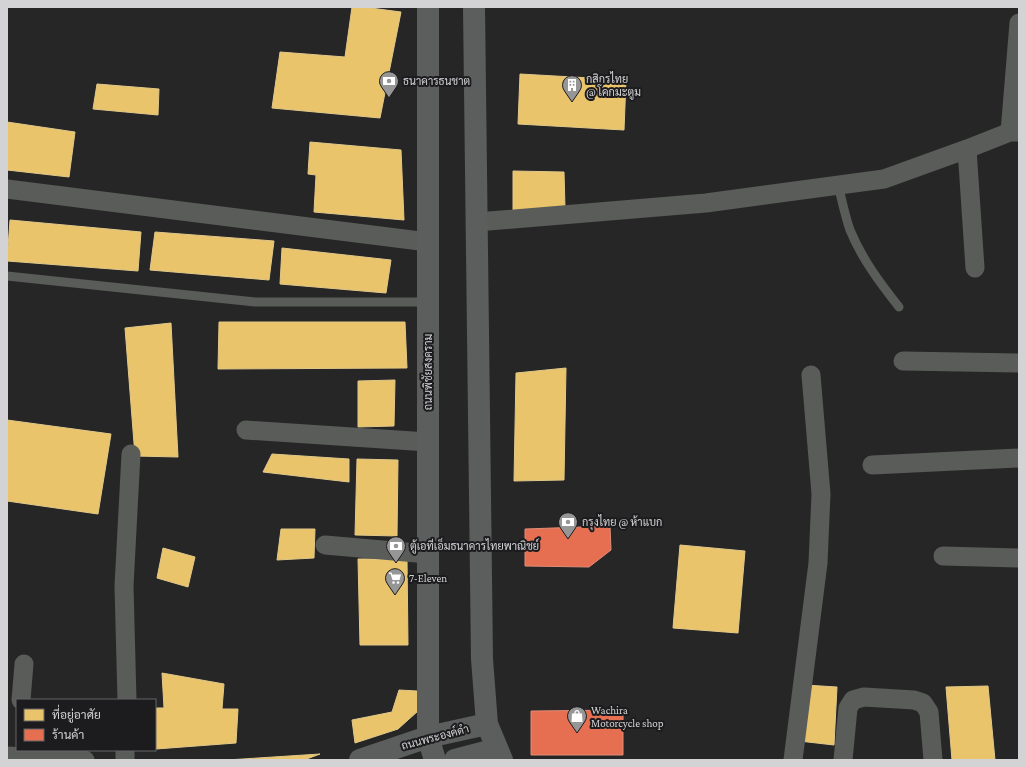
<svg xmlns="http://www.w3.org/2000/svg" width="1026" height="767" font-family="'Crimson Pro',Sarabun,serif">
  <rect width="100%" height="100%" fill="#262626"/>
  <path fill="#e9c46a" stroke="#e2c88a" d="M 352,7 L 363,7 L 401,12 L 380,118 L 272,108 L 280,52 L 345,57 Z
    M 520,74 L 626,80 L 624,130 L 518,124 Z
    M 97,84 L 159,89 L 158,115 L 93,109 Z
    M 7,122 L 75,132 L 69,177 L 7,170 Z
    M 310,142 L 401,150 L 404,220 L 314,212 L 316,175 L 308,174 Z
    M 513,171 L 564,172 L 565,208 L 513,211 Z
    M 10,220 L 141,232 L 138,271 L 7,261 Z
    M 155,232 L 274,241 L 269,280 L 150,270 Z
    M 282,248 L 391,260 L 386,293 L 280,284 Z
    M 219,322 L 405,322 L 407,368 L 218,369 Z
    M 171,323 L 178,457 L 135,456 L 125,328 Z
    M 566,368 L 564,480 L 514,481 L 516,373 Z
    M 395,380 L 394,426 L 358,427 L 358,381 Z
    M 7,420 L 111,434 L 98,514 L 7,501 Z
    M 272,454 L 349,459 L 349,482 L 263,472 Z
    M 357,459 L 398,460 L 397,536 L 355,535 Z
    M 281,529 L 315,529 L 314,558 L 277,560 Z
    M 680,545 L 745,551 L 738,633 L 673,628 Z
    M 163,548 L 195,557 L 188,587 L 157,578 Z
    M 358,559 L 407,559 L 408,645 L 360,645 Z
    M 162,673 L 224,684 L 222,709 L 238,709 L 236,743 L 156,749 L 155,708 L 164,708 Z
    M 805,685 L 837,687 L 834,745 L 799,741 Z
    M 988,686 L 995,760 L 952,760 L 946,687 Z
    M 399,690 L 417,691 L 418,711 L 398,729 L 355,743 L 352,720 L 392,712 Z
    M 320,754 L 304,760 L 227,760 Z"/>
  <path fill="#e76f51" stroke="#e18d78" d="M 610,526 L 611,550 L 589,567 L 525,566 L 525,529 Z
    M 623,710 L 623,755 L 531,755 L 531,711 Z"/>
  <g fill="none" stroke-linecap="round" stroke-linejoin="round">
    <path stroke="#595c59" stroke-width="9" d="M 838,185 C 842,200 845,216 850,230 C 862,259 880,283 899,307
      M 7,276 L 255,302 L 428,302"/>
    <path stroke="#595c59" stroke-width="19" d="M 1010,132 L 1019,23
      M 967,149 L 975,268
      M 7,189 L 428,242
      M 477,222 L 706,203 L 884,179 L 967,149 L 1010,132 L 1019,132
      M 903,361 L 1019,363
      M 246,430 L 428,442
      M 872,465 L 1019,458
      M 325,545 L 428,554
      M 943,556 L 1019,558
      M 21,700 L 24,664
      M 127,700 L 124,586 L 131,454
      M 7,756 L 85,760
      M 125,760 L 125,750
      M 793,760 L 818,563 L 821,494 L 811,375
      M 843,760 L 848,708 L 853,700 L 864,697 L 914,700 L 923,703 L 929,712 L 933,760"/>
    <path stroke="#5b5e5c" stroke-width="22" d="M 428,7 L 428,737 L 435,760
      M 474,7 L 482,659 L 487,724 L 502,760
      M 360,760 L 428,737 L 487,724
      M 455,760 L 497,749"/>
  </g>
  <defs>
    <g id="bank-pin" transform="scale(1)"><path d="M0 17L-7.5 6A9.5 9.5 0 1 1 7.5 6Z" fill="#969697" stroke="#1c1b1e"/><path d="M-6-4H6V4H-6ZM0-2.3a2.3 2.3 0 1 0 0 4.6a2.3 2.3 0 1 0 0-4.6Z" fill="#fff"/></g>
    <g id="building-pin" transform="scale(1)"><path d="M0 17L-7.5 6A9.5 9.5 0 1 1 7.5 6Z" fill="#969697" stroke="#1c1b1e"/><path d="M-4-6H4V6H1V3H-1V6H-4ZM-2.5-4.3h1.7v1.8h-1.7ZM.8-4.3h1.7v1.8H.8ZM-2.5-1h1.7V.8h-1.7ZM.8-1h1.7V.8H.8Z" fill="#fff"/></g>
    <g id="supermarket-pin" transform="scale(1)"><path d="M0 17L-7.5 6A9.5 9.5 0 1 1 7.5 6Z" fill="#969697" stroke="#1c1b1e"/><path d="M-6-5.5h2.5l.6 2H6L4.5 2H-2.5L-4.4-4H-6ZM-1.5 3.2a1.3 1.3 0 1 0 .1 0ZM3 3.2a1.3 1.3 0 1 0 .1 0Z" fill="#fff"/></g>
    <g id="shop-pin" transform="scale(1)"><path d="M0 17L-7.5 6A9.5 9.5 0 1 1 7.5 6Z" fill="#969697" stroke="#1c1b1e"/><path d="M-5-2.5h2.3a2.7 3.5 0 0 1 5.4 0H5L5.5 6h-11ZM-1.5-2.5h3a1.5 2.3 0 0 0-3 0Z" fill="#fff"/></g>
  </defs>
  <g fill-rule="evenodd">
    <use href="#bank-pin" x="389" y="81"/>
    <use href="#building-pin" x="572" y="85"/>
    <use href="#bank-pin" x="568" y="522"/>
    <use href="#bank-pin" x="396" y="546"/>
    <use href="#supermarket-pin" x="395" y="578"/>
    <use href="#shop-pin" x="577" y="716"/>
  </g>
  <g text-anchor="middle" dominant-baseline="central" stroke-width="4" stroke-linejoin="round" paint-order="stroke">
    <g font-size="11" fill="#d3d2d4" stroke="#1c1b1e" text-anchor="start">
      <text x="586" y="79">กสิกรไทย<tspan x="586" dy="13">@ โคกมะตูม</tspan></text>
      <text x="403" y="81">ธนาคารธนชาต</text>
      <text x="582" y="522">กรุงไทย @ ห้าแบก</text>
      <text x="410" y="546">ตู้เอทีเอ็มธนาคารไทยพาณิชย์</text>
      <text x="409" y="578">7-Eleven</text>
      <text x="591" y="710">Wachira<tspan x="591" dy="13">Motorcycle shop</tspan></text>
    </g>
    <g font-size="11" fill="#d3d2d4" stroke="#1c1b1e">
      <text transform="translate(428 372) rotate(-90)">ถนนพิชัยสงคราม</text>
      <text transform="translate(435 737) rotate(-15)">ถนนพระองค์ดำ</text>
    </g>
  </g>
  <rect width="1026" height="767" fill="none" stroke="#d3d2d4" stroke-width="16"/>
  <rect x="16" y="699" width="140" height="52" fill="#1c1b1e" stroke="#656467"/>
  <rect x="24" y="709" width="20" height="12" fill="#e9c46a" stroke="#656467"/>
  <text x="52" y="719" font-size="12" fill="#d3d2d4">ที่อยู่อาศัย</text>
  <rect x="24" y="729" width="20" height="12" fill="#e76f51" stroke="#656467"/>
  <text x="52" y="739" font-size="12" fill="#d3d2d4">ร้านค้า</text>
</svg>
